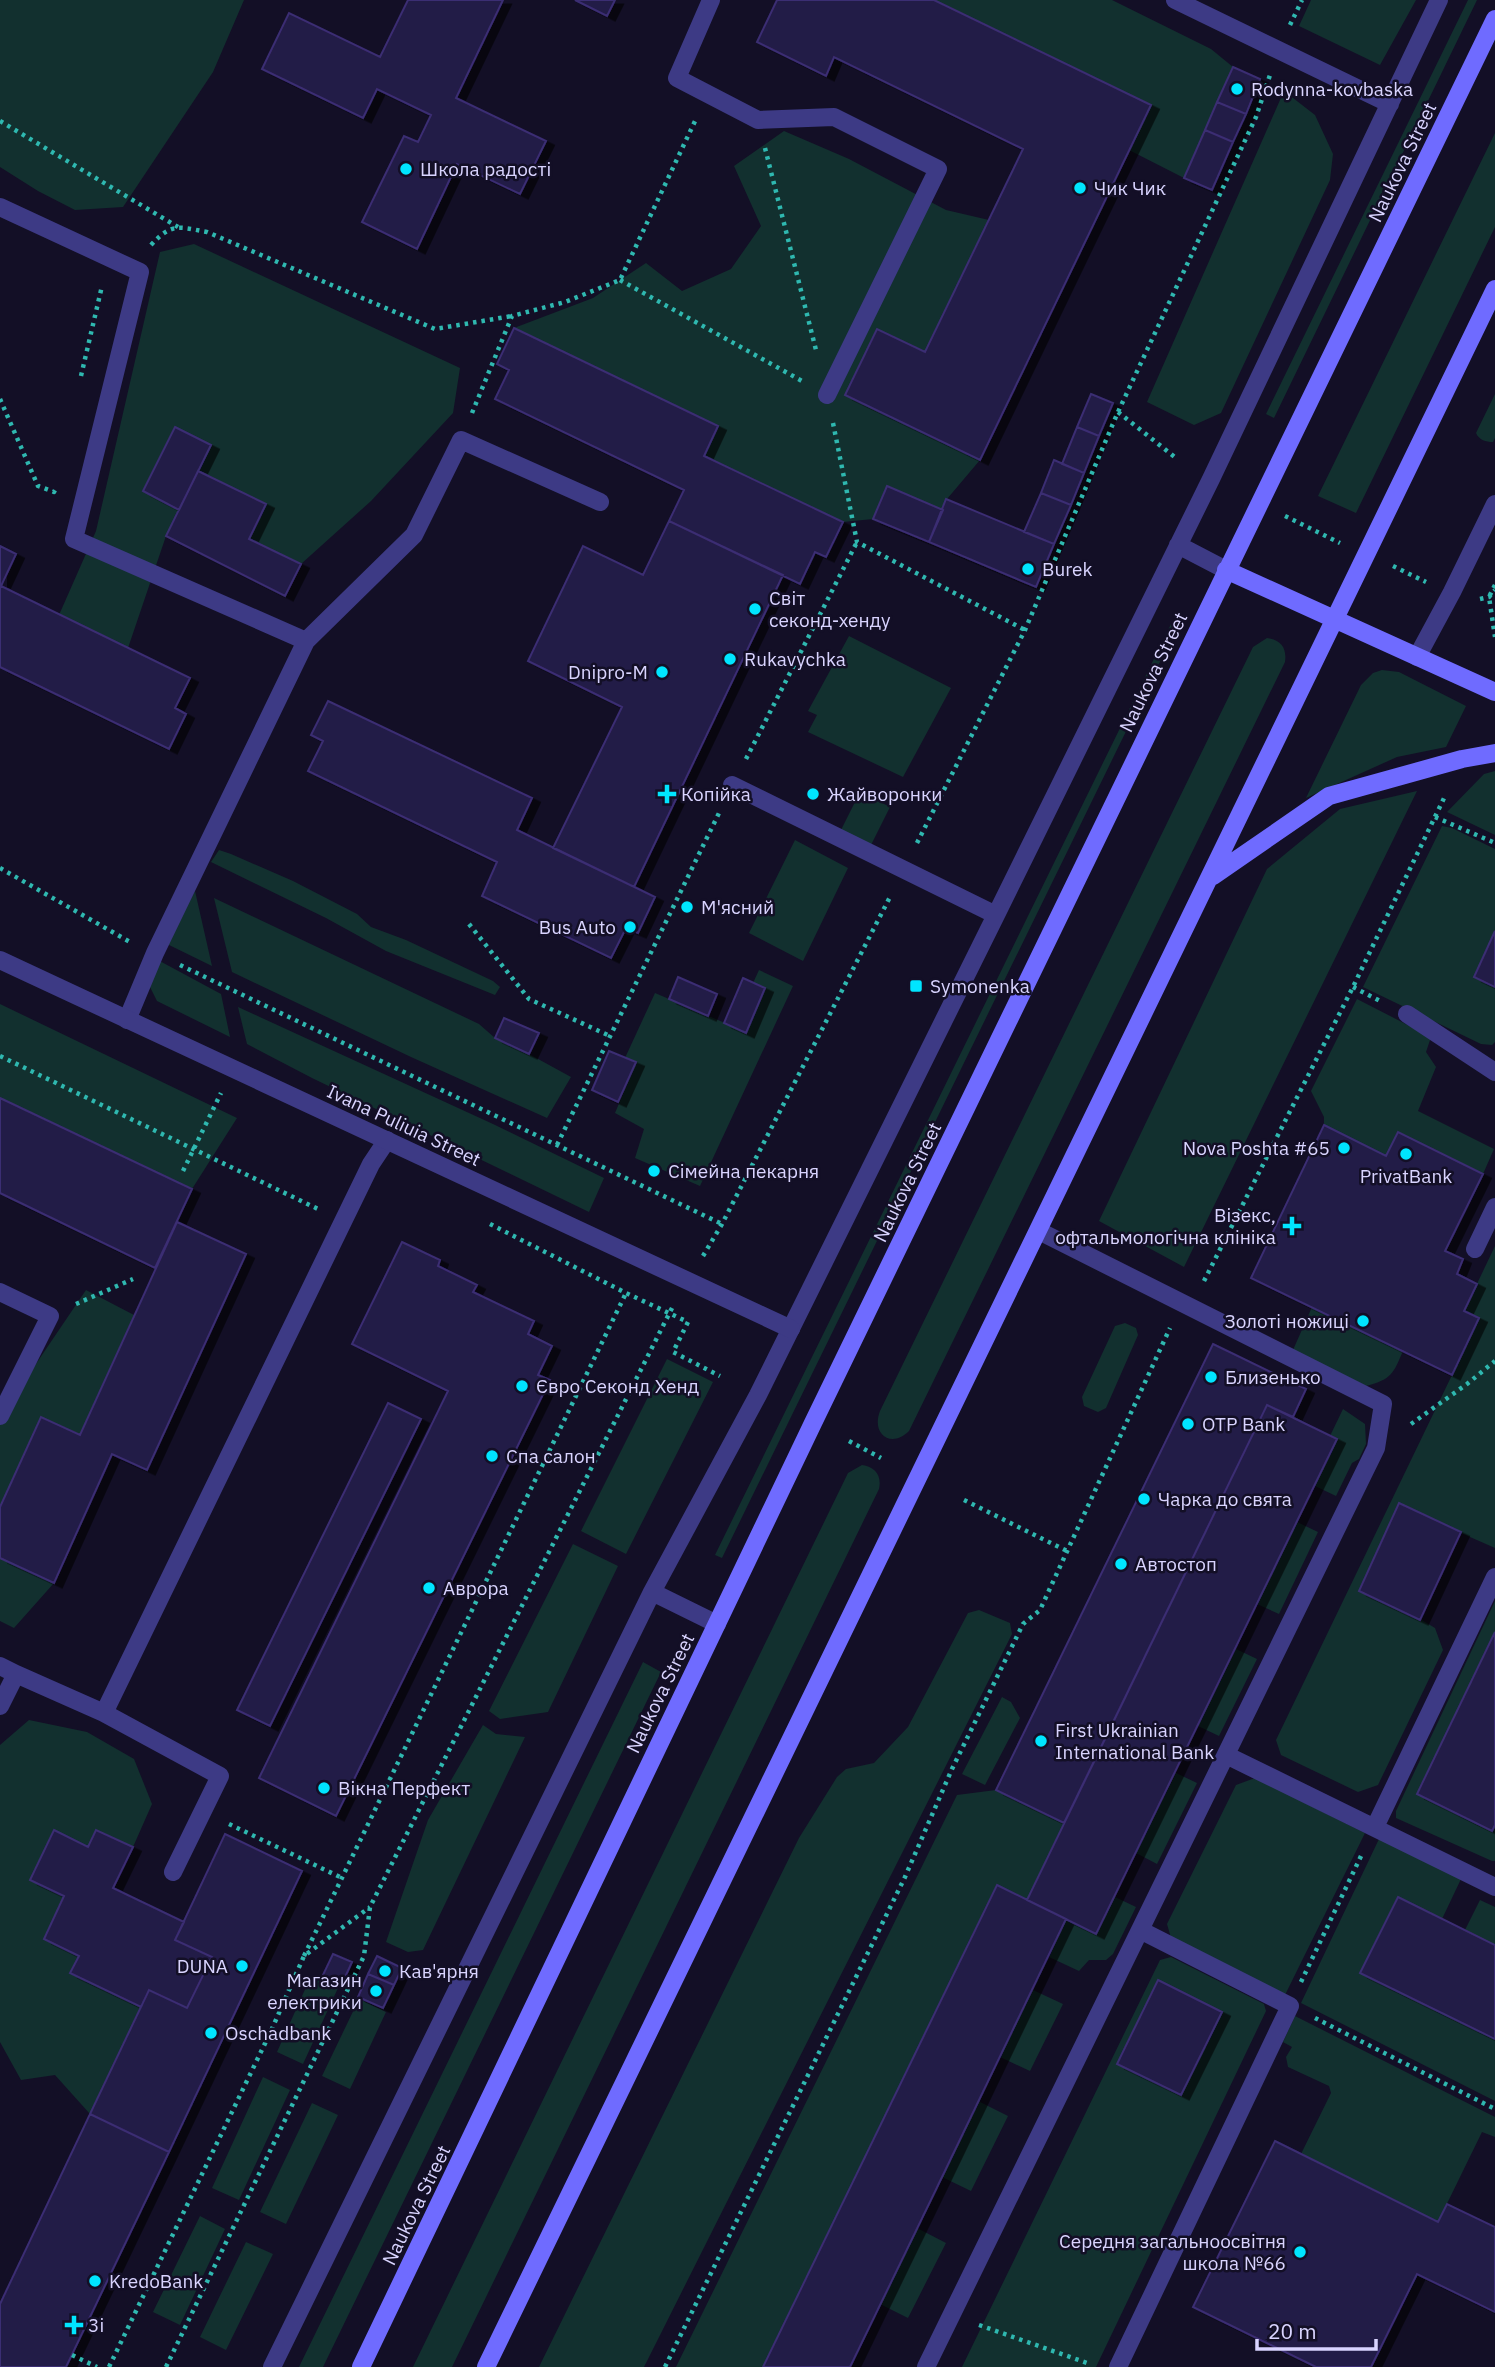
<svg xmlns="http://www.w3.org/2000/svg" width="1495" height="2367" font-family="'IBM Plex Sans',sans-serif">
  <defs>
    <filter id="shadow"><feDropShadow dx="8" dy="4.5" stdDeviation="0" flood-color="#0009"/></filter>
  </defs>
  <rect width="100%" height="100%" fill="#130f26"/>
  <path fill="#12302f" d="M 0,0 L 244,0 L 213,72 L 123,207 L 75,210 L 38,191 L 0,167 Z
    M 934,0 L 1112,0 L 1211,49 L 1233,67 L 1184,178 L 1129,150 Z
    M 1311,0 L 1416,0 L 1380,65 L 1299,26 Z
    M 1468,0 L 1477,0 L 1274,418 L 1266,414 Z
    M 1284,91 L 1315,115 L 1333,154 L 1330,180 L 1221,413 L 1194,425 L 1147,402 Z
    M 784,131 L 849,159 L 946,210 L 989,220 L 925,352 L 877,329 L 845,395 L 980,460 L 947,499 L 943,510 L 887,487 L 873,519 L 843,522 L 704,456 L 718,426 L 514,328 L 593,298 L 646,263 L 682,291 L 731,269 L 761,226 L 734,166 Z
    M 1495,133 L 1495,227 L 1356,513 L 1318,496 Z
    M 194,244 L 460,368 L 453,413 L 371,501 L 301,564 L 249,539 L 265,504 L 198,471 L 211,445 L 175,428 L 143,491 L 179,510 L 166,536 L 128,648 L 59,615 L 96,531 L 160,252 Z
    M 1495,394 L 1495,438 L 1493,442 C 1486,442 1479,440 1476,433 Z
    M 1171,624 L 1177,627 L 722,1558 L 715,1555 Z
    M 849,636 L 951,688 L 903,777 L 808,732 L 817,715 L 808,711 Z
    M 1267,638 C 1281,640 1287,648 1285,662 L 909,1431 C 891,1449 871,1434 880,1411 L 1253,647 Z
    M 1382,670 L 1399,672 L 1466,706 L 1446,747 L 1397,757 L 1306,798 L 1361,685 L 1373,673 Z
    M 1495,771 L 1495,835 L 1447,812 L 1484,774 Z
    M 1417,791 L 1184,1267 L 1099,1221 L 1267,869 L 1340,809 Z
    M 860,792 L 890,807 L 871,845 L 841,830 Z
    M 1442,826 L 1452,828 L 1495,849 L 1495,1042 L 1492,1045 L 1481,1044 L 1363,987 Z
    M 795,840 L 848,868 L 803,961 L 749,933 Z
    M 219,850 L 231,854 L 293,881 L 357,914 L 371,927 L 406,940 L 493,981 L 500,987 L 495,995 L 386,951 L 326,918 L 211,862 Z
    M 195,891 L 212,966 L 167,944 Z
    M 214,898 L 479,1024 L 495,1038 L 529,1054 L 571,1077 L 547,1118 L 411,1057 L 232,972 Z
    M 156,959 L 221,994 L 230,1037 L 157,1001 L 148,983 Z
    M 759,970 L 793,986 L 700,1186 L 635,1158 L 644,1129 L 615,1113 L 636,1063 L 625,1058 L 655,993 L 746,1032 L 765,988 L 753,983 Z
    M 1357,999 L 1431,1037 L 1426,1052 L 1436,1067 L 1418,1111 L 1494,1149 L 1483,1174 L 1398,1133 L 1386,1156 L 1324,1125 L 1324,1117 L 1311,1091 Z
    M 0,1004 L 237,1118 L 192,1189 L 0,1098 Z
    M 238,1007 L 493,1124 L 604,1178 L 589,1212 L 312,1078 L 247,1044 Z
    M 1495,1246 L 1495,1548 L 1461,1533 L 1420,1619 L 1435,1628 L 1443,1650 L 1378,1785 L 1358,1792 L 1281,1755 L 1276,1740 L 1479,1319 L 1464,1311 Z
    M 86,1290 L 134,1315 L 80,1434 L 41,1417 L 0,1507 L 0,1417 Z
    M 1312,1307 L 1403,1351 C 1393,1374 1392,1379 1366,1386 L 1293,1350 Z
    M 1125,1323 L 1136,1328 L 1138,1335 L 1106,1408 L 1098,1412 L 1084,1406 L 1082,1397 L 1115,1326 Z
    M 667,1359 L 713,1382 L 626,1554 L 581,1531 Z
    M 1343,1409 L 1365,1424 L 1366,1444 L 1359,1459 L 1352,1463 L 1336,1496 L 1315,1486 L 1337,1439 L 1330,1436 Z
    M 862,1465 C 875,1467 882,1475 879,1489 L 452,2367 L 413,2367 L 848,1473 Z
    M 1297,1522 L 1318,1532 L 1279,1614 L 1257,1604 Z
    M 573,1544 L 618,1566 L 548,1712 L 500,1719 L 489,1711 Z
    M 0,1558 L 54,1583 L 14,1628 L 0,1621 Z
    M 1495,1601 L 1495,1632 L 1417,1794 L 1491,1831 L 1495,1825 L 1495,1861 L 1492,1861 L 1396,1818 L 1396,1811 Z
    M 979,1610 L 1010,1623 L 1012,1634 L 644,2367 L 539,2367 L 799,1838 L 837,1777 L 846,1769 L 874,1763 L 908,1727 L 968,1613 Z
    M 1236,1649 L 1257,1659 L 1219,1736 L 1198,1726 Z
    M 643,1662 L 661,1672 L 323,2367 L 299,2367 Z
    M 1002,1697 L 1011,1702 L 1020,1718 L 985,1785 L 962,1774 Z
    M 29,1720 L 87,1732 L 134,1759 L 152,1804 L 133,1847 L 97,1830 L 88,1847 L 54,1831 L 31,1880 L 64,1896 L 79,1956 L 71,1974 L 141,2007 L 90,2114 L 55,2075 L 21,2080 L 0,2042 L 0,1745 Z
    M 483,1725 L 496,1734 L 525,1737 L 423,1950 L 408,1952 L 386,1942 L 428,1820 Z
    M 1176,1773 L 1197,1783 L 1157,1864 L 1136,1853 Z
    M 1255,1778 L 1365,1833 L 1285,1995 L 1171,1938 L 1167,1924 L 1236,1785 Z
    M 996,1790 L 1064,1823 L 1027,1900 L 996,1886 L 763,2367 L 676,2367 L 957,1795 Z
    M 1379,1839 L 1461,1879 L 1442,1919 L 1397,1898 L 1361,1973 L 1495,2039 L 1495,2101 L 1301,2003 Z
    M 1115,1897 L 1136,1907 L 1113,1954 L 1106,1960 L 1089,1960 L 1079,1971 L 1049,1957 L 1066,1919 L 1096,1934 Z
    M 1480,1900 L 1495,1907 L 1495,1945 L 1465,1930 Z
    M 1171,1957 L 1264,2004 L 1266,2011 L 1096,2367 L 962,2367 L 1160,1960 Z
    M 311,1976 L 338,1988 L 303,2064 L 277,2052 Z
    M 1033,1990 L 1063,2004 L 1030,2071 L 1000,2057 Z
    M 359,1999 L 386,2012 L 350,2089 L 322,2076 Z
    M 1295,2016 L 1495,2117 L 1495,2137 L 1482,2132 L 1438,2222 L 1301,2154 L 1331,2093 L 1329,2086 L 1288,2067 L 1286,2057 L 1292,2047 L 1283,2042 Z
    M 263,2077 L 290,2090 L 239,2200 L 212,2188 Z
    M 978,2101 L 1008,2116 L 971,2191 L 942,2177 Z
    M 312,2103 L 338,2115 L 286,2224 L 260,2212 Z
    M 200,2216 L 225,2229 L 180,2325 L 153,2312 Z
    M 917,2228 L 946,2243 L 908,2318 L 880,2304 Z
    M 246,2242 L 273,2254 L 226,2350 L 200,2337 Z"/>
  <path fill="#241b47" stroke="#3b2d73" stroke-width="2" filter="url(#shadow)" d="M 408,0 L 503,0 L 456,98 L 546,141 L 520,194 L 457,164 L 417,249 L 362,222 L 404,136 L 418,142 L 431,115 L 377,89 L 363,118 L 262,69 L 289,13 L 380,57 Z
    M 575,0 L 615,0 L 607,16 Z
    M 777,0 L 934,0 L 1151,105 L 980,460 L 845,395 L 877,329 L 925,352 L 1023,149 L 834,57 L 826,76 L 757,42 Z
    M 1233,67 L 1260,79 L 1246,114 L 1217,102 Z
    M 1217,102 L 1246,114 L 1233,142 L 1205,130 Z
    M 1205,130 L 1233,142 L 1212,190 L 1184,178 Z
    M 514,328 L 718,426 L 704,456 L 843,522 L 826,557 L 815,552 L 800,584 L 669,521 L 684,490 L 495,399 L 509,370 L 497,364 Z
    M 1091,394 L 1113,403 L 1099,436 L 1077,427 Z
    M 175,427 L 211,445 L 179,510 L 143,491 Z
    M 1077,427 L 1099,436 L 1084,473 L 1062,464 Z
    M 1054,460 L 1084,473 L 1071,505 L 1041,493 Z
    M 198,471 L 266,504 L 249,539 L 301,564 L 285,596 L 166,536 Z
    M 887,486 L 943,510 L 929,542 L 873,519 Z
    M 1041,493 L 1071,505 L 1054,544 L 1024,532 Z
    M 946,499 L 1054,544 L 1036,587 L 929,542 Z
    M 669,521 L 783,575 L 634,887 L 553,848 L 622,707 L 528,661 L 583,546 L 643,575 Z
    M 0,546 L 16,554 L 1,586 L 190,678 L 175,708 L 186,714 L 169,749 L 0,667 Z
    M 328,701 L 532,798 L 517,830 L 655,897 L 638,933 L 626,928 L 611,958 L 482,896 L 497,862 L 308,771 L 323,741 L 311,735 Z
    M 1495,931 L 1495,987 L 1474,977 Z
    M 678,977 L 717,994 L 708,1016 L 669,999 Z
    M 743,978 L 765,988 L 746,1033 L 724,1023 Z
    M 504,1018 L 539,1033 L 529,1054 L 495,1038 Z
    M 609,1051 L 636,1062 L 618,1102 L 592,1090 Z
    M 0,1098 L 192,1189 L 155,1268 L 0,1193 Z
    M 1324,1125 L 1386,1156 L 1398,1132 L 1483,1174 L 1445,1251 L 1463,1259 L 1457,1274 L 1477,1284 L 1464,1311 L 1479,1318 L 1452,1375 L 1251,1278 Z
    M 177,1222 L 246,1254 L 147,1470 L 112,1454 L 54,1583 L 0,1558 L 0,1507 L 41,1417 L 80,1435 Z
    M 402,1242 L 440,1260 L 438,1266 L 477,1285 L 473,1292 L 534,1321 L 528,1334 L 552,1346 L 538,1375 L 550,1380 L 336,1816 L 259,1778 L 448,1391 L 352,1344 Z
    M 1213,1344 L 1306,1389 L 1293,1417 L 1267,1405 L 1064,1823 L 996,1790 Z
    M 388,1403 L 421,1419 L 270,1726 L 237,1710 Z
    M 1267,1405 L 1337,1439 L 1096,1934 L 1027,1900 Z
    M 1399,1503 L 1461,1532 L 1420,1620 L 1359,1591 Z
    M 1495,1632 L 1495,1825 L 1492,1831 L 1417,1794 Z
    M 54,1830 L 88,1847 L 96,1830 L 133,1847 L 113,1888 L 184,1922 L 175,1940 L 212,1957 L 187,2008 L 149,1990 L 141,2007 L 70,1973 L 79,1956 L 44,1939 L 64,1896 L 30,1880 Z
    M 225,1834 L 302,1871 L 169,2152 L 90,2114 L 149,1990 L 187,2008 L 212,1957 L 175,1940 Z
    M 997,1885 L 1066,1919 L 942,2177 L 850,2367 L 763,2367 Z
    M 1398,1897 L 1495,1945 L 1495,2039 L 1360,1973 Z
    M 333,1954 L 352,1962 L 341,1986 L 322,1977 Z
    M 377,1956 L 402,1968 L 394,1985 L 368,1974 Z
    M 368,1974 L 394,1985 L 383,2008 L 358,1997 Z
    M 1158,1980 L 1222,2012 L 1181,2095 L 1117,2064 Z
    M 90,2114 L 169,2152 L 66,2367 L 0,2367 L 0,2304 Z
    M 1275,2141 L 1438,2222 L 1447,2204 L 1495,2227 L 1495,2312 L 1417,2274 L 1371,2367 L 1316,2367 L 1193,2307 Z"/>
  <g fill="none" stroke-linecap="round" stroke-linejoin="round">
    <path stroke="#2fb8b0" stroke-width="4.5" stroke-dasharray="3.5 5" stroke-linecap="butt" d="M 1290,25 L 1302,0
      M 0,121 L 178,227
      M 765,148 L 816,350
      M 151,245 C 172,222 179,227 207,232 L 435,329 L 512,316
      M 620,280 L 802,381
      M 81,376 L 102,286
      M 0,399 L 38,486 L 54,492 L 55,490
      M 1118,412 L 1176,458
      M 472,413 L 512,316 L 565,302 L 620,280 L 696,119
      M 833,423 L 857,542 L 1025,630
      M 1285,516 L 1340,543
      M 1393,566 L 1426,582
      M 1495,585 L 1489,597 L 1495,637
      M 1480,599 L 1489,597 L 1495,590
      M 746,759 L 857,542
      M 1435,817 L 1495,843
      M 917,843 L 1025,630 L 1118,412 L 1256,117 L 1270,75
      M 0,868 L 130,942
      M 469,924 L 529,999 L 610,1036
      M 180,965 L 722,1224
      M 1353,987 L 1382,1002
      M 0,1056 L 318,1209
      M 557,1145 L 720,811
      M 183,1171 L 221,1093
      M 490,1224 L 626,1293 L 688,1322 L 673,1352 L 720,1376
      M 703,1256 L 722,1224 L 891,895
      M 1204,1281 L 1353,987 L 1446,794
      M 76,1304 L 133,1279
      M 1411,1424 L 1467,1384 L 1495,1361
      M 849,1441 L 881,1458
      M 964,1500 L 1067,1551
      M 229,1824 L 342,1878
      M 304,1956 L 626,1293
      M 1301,1982 L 1362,1854
      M 1315,2018 L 1495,2109
      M 979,2325 L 1090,2364
      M 72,2355 L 97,2367
      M 109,2367 L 271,2031 L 304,1956 L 370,1907
      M 166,2367 L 364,1956 L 370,1907 L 673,1306
      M 665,2367 L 905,1877 L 952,1769 L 1023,1624 L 1040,1610 L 1170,1328"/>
    <path stroke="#3d3a85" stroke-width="18" d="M 711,0 L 677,78 L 758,120 L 834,117 L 938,169 L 827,395
      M 1175,0 L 1390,104
      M 0,207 L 140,272 L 74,539 L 306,641
      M 1178,545 L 1226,570
      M 1417,657 L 1452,592 L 1495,504
      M 732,785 L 996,915
      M 1407,1014 L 1495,1072
      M 127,1020 L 155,953 L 306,641 L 414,535 L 461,440 L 600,502
      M 1475,1249 L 1495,1207
      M 0,1292 L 50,1316 L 0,1416
      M 652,1592 L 717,1624
      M 0,1666 L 16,1674
      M 0,1706 L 16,1674 L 104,1713 L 371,1164 L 387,1140
      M 104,1713 L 220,1776 L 173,1872
      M 1226,1755 L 1495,1887
      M 1375,1827 L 1495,1577
      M 272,2367 L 652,1592 L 758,1395 L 996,915 L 1211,479 L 1439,0
      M 926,2367 L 1376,1448 L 1383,1404 L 1039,1231
      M 1118,2367 L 1290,2006 L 1140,1930"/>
    <path stroke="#3d3a85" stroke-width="18" d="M 0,960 L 791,1329"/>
    <path stroke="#6f6bff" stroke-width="18" d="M 1226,570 L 1495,692
      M 1213,876 L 1329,796 L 1462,759 L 1495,753
      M 361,2367 L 813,1423 L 1495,19
      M 486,2367 L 1495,289"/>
  </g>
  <g fill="#00e5ff" stroke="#130f26" stroke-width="2.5">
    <circle cx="1237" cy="89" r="7"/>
    <circle cx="406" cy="169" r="7"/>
    <circle cx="1080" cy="188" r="7"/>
    <circle cx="1028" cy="569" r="7"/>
    <circle cx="755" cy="609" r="7"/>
    <circle cx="730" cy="659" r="7"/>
    <circle cx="662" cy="672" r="7"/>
    <path d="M663.5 783.5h7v7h7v7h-7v7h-7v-7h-7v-7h7z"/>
    <circle cx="813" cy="794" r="7"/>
    <circle cx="687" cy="907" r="7"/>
    <circle cx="630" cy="927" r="7"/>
    <rect x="909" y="979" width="14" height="14" rx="3.5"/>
    <circle cx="1344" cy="1148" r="7"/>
    <circle cx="1406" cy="1154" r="7"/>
    <circle cx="654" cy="1171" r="7"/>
    <path d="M1288.5 1215.5h7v7h7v7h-7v7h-7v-7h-7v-7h7z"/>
    <circle cx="1363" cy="1321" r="7"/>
    <circle cx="1211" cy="1377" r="7"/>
    <circle cx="522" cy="1386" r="7"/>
    <circle cx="1188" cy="1424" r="7"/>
    <circle cx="492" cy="1456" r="7"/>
    <circle cx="1144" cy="1499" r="7"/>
    <circle cx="1121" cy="1564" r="7"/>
    <circle cx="429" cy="1588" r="7"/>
    <circle cx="1041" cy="1741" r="7"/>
    <circle cx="324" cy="1788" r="7"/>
    <circle cx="242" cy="1966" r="7"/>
    <circle cx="385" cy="1971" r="7"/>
    <circle cx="376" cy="1991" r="7"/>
    <circle cx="211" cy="2033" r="7"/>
    <circle cx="1300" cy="2252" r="7"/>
    <circle cx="95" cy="2281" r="7"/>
    <path d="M70.5 2314.5h7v7h7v7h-7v7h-7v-7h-7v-7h7z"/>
  </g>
  <g text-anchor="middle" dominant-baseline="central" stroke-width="5" stroke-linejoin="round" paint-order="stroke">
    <g font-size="19" fill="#d9d4ff" stroke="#130f26" text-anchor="start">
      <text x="1251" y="89">Rodynna-kovbaska</text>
      <text x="420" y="169">Школа радості</text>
      <text x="1094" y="188">Чик Чик</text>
      <text x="1042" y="569">Burek</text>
      <text x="769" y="598">Світ<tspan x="769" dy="22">секонд-хенду</tspan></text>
      <text x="744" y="659">Rukavychka</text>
      <text x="648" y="672" text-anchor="end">Dnipro-M</text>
      <text x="681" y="794">Копійка</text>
      <text x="827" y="794">Жайворонки</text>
      <text x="701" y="907">М'ясний</text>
      <text x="616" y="927" text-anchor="end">Bus Auto</text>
      <text x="930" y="986">Symonenka</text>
      <text x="1330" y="1148" text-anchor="end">Nova Poshta #65</text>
      <text x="668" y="1171">Сімейна пекарня</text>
      <text x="1406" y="1176" text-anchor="middle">PrivatBank</text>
      <text x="1276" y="1215" text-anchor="end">Візекс,<tspan x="1276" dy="22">офтальмологічна клініка</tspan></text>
      <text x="1349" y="1321" text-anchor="end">Золоті ножиці</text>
      <text x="1225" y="1377">Близенько</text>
      <text x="536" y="1386">Євро Секонд Хенд</text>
      <text x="1202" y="1424">OTP Bank</text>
      <text x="506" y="1456">Спа салон</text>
      <text x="1158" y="1499">Чарка до свята</text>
      <text x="1135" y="1564">Автостоп</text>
      <text x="443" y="1588">Аврора</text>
      <text x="1055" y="1730">First Ukrainian<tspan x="1055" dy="22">International Bank</tspan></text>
      <text x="338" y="1788">Вікна Перфект</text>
      <text x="228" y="1966" text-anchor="end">DUNA</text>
      <text x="399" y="1971">Кав'ярня</text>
      <text x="362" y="1980" text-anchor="end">Магазин<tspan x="362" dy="22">електрики</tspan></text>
      <text x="225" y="2033">Oschadbank</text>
      <text x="1286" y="2241" text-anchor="end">Середня загальноосвітня<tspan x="1286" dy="22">школа №66</tspan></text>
      <text x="109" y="2281">KredoBank</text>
      <text x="88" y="2325">3і</text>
    </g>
    <g font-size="19" fill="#d9d4ff" stroke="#130f26">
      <text transform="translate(1402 162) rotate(-64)">Naukova Street</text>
      <text transform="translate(1153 672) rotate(-64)">Naukova Street</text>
      <text transform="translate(404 1125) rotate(25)">Ivana Puliuia Street</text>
      <text transform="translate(907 1182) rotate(-64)">Naukova Street</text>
      <text transform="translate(660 1693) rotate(-64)">Naukova Street</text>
      <text transform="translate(416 2205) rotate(-64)">Naukova Street</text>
    </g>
  </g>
  <path d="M1257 2339v10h119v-10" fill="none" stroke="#d9d4ff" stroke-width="3.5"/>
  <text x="1268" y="2339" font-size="21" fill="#d9d4ff" stroke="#130f26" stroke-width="5" paint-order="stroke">20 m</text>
</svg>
